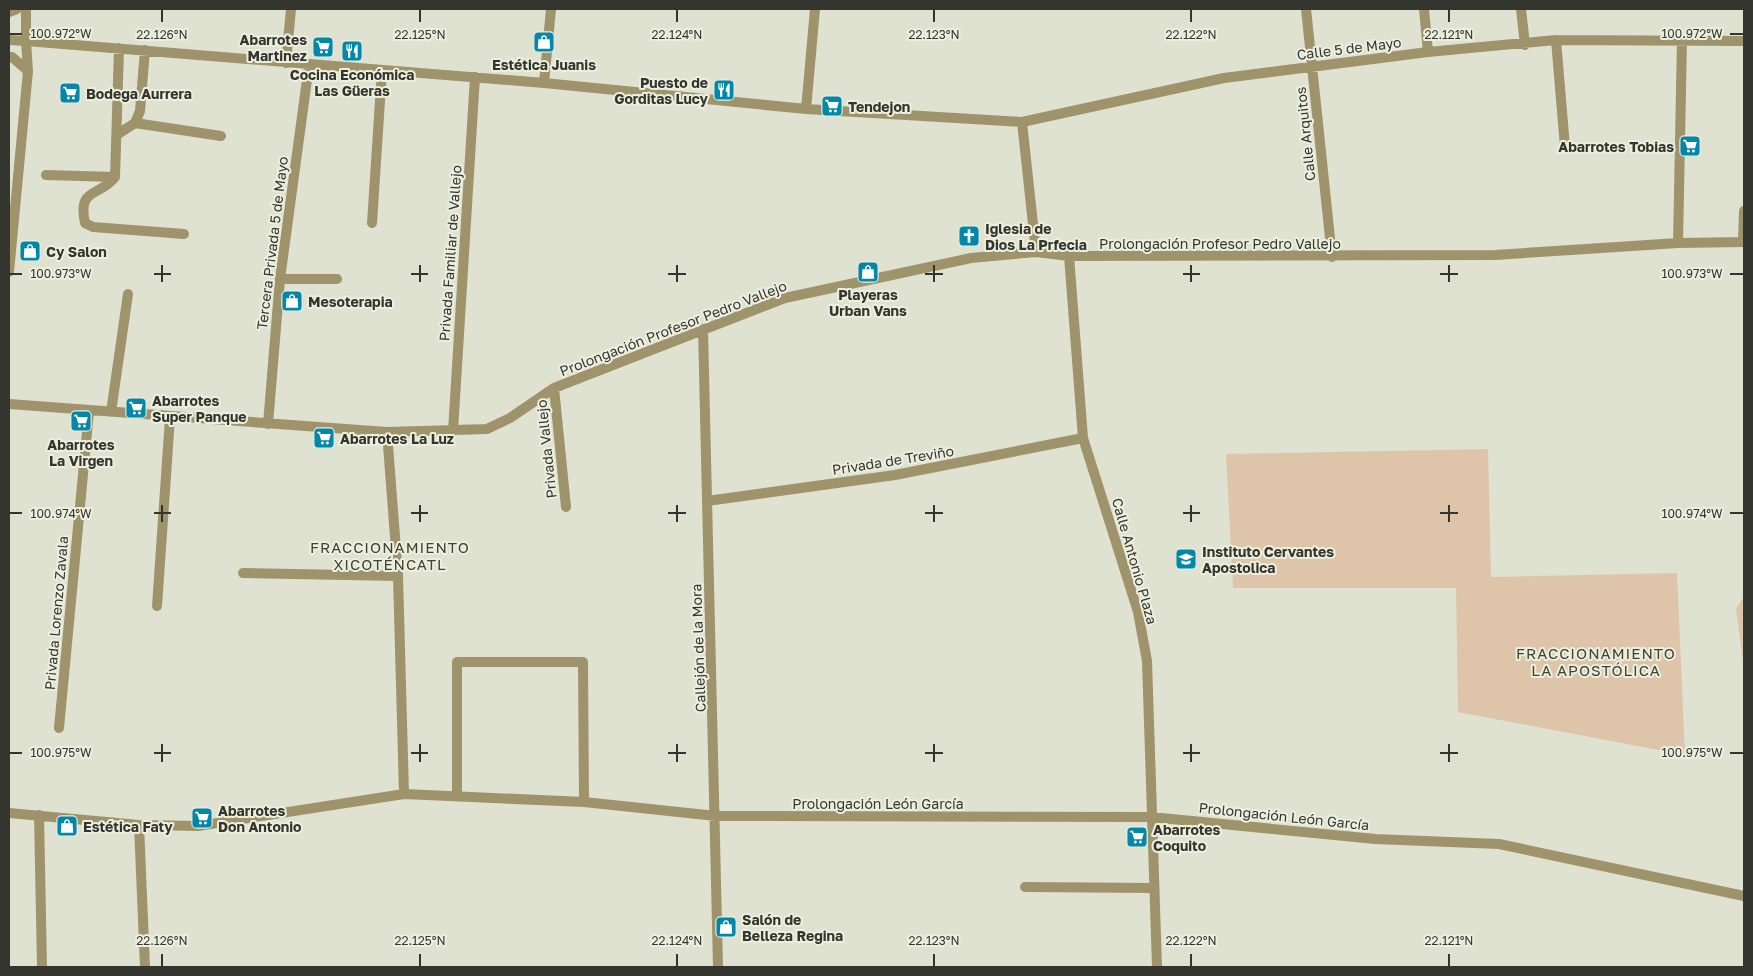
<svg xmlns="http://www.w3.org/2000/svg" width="1753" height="976" font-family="'Golos Text',sans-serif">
  <rect width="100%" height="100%" fill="#dfe2d1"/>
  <path fill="#dec5a9" d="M 1488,449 L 1491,577 L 1677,573 L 1685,755 L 1458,712 L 1456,588 L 1233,588 L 1226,454 Z
    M 1744,596 L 1744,668 L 1736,609 Z"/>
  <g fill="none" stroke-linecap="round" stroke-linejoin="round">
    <path stroke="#9f936c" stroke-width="10" d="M 26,9 L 26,41 L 544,83 L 806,109 L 1022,122 L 1224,78 L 1428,52 L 1556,40 L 1744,41
      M 1306,9 L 1332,257
      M 1424,9 L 1428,52
      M 1521,9 L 1525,45
      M 9,12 L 17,9
      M 1556,40 L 1565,147
      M 119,48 L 115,177 C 100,197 77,187 85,223 L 93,227 L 184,234
      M 286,63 L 291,9
      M 544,83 L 551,9
      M 806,109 L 815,9
      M 1022,122 L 1036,252
      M 135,123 L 221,136
      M 118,134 L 135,123 L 140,111 L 145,50
      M 46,175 L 115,177
      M 372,223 L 382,70
      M 1743,242 L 1744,211
      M 1678,243 L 1682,39
      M 1069,256 L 1083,438 L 1138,612 L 1147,661 L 1157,967
      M 280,279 L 337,279
      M 703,329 L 718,967
      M 554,388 L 566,507
      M 9,404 L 387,432 L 487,429 L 510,418 L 554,388 L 785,298 L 971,258 L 1036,252 L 1069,256 L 1495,255 L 1678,243 L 1744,242
      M 111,412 L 128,294
      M 268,424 L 280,279 L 309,65
      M 453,431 L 475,77
      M 387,432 L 398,576 L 404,794
      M 707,501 L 895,475 L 1083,438
      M 243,573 L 398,576
      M 157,606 L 170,418
      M 59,728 L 89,411
      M 457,796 L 457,662 L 583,662 L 584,802
      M 9,813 L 139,825 L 198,826 L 404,794 L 584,802 L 716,816 L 1151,817 L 1375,839 L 1499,844 L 1744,896
      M 39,815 L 42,967
      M 139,825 L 145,967
      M 1025,887 L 1153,888"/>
    <path stroke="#9f936c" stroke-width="10" d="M 9,40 L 26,41 L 28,71 L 9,272
      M 9,57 L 12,57 L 28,71"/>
  </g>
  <path fill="none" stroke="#34352e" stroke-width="2" d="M 162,10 L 162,22M 420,10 L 420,22M 677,10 L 677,22M 934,10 L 934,22M 1191,10 L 1191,22M 1449,10 L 1449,22M 10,34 L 22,34M 1730,34 L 1743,34M 162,265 L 162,282M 420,265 L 420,282M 677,265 L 677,282M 934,265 L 934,282M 1191,265 L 1191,282M 1449,265 L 1449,282M 10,274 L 22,274M 154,274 L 171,274M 411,274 L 428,274M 668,274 L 686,274M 925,274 L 943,274M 1183,274 L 1200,274M 1440,274 L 1458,274M 1730,274 L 1743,274M 162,505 L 162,522M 420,505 L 420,522M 677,505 L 677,522M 934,505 L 934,522M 1191,505 L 1191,522M 1449,505 L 1449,522M 10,513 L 22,513M 154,513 L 171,513M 411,513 L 428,513M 668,513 L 686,513M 925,513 L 943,513M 1183,513 L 1200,513M 1440,513 L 1458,513M 1730,513 L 1743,513M 162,744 L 162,762M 420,744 L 420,762M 677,744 L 677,762M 934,744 L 934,762M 1191,744 L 1191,762M 1449,744 L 1449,762M 10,753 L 22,753M 154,753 L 171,753M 411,753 L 428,753M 668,753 L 686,753M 925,753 L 943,753M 1183,753 L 1200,753M 1440,753 L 1458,753M 1730,753 L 1743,753M 162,954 L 162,966M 420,954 L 420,966M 677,954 L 677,966M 934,954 L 934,966M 1191,954 L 1191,966M 1449,954 L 1449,966"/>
  <defs>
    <g id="shop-square" transform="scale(1.125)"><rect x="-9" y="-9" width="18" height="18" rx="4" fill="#0187a9" stroke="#ecefde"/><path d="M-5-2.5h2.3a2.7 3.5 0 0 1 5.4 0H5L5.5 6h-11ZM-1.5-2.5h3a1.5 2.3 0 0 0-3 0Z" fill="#fff"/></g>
    <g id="supermarket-square" transform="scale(1.125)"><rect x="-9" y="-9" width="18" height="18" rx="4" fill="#0187a9" stroke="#ecefde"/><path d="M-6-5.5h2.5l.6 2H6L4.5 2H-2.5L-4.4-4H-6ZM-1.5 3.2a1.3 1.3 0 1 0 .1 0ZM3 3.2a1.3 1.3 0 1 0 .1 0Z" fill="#fff"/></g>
    <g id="restaurant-square" transform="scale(1.125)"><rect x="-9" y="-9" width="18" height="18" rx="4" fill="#0187a9" stroke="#ecefde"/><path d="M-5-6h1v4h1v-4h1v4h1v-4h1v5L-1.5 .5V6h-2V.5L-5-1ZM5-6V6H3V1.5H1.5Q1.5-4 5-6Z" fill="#fff"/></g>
    <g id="church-square" transform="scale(1.125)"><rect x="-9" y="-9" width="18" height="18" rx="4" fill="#0187a9" stroke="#ecefde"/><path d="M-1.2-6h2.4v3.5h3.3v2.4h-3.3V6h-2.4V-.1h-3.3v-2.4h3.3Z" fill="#fff"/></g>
    <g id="school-square" transform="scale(1.125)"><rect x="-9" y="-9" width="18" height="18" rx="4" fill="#0187a9" stroke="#ecefde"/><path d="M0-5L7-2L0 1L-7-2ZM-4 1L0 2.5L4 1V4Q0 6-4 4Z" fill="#fff"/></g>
  </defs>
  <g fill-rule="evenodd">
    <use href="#shop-square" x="544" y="42"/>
    <use href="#supermarket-square" x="323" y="47"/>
    <use href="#restaurant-square" x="352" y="51"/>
    <use href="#restaurant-square" x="724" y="90"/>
    <use href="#supermarket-square" x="70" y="93"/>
    <use href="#supermarket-square" x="832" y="106"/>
    <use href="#supermarket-square" x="1690" y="146"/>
    <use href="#church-square" x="969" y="236"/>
    <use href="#shop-square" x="30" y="251"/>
    <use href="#shop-square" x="868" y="272"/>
    <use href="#shop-square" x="292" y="301"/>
    <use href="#supermarket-square" x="136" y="408"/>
    <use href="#supermarket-square" x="81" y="421"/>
    <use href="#supermarket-square" x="324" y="438"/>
    <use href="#school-square" x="1186" y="559"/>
    <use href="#supermarket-square" x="202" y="818"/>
    <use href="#shop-square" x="67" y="826"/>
    <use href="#supermarket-square" x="1137" y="837"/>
    <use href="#shop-square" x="726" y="927"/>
  </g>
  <g text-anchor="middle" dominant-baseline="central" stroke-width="4" stroke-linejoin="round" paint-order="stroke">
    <g font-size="14" font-weight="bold" fill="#34352e" stroke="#ecefde" text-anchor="start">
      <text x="307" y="39" text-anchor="end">Abarrotes<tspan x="307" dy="16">Martinez</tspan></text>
      <text x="544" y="64" text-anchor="middle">Estética Juanis</text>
      <text x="352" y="74" text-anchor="middle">Cocina Económica<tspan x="352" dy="16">Las Güeras</tspan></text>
      <text x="708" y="82" text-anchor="end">Puesto de<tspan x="708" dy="16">Gorditas Lucy</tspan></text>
      <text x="86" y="93">Bodega Aurrera</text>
      <text x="848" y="106">Tendejon</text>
      <text x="1674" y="146" text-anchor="end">Abarrotes Tobias</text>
      <text x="985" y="228">Iglesia de<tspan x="985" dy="16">Dios La Prfecia</tspan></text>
      <text x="46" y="251">Cy Salon</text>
      <text x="868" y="294" text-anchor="middle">Playeras<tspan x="868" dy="16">Urban Vans</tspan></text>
      <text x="308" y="301">Mesoterapia</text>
      <text x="152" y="400">Abarrotes<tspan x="152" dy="16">Super Panque</tspan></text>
      <text x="340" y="438">Abarrotes La Luz</text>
      <text x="81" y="444" text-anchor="middle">Abarrotes<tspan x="81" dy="16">La Virgen</tspan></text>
      <text x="1202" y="551">Instituto Cervantes<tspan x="1202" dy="16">Apostolica</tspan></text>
      <text x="218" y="810">Abarrotes<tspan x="218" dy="16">Don Antonio</tspan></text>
      <text x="83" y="826">Estética Faty</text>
      <text x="1153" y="829">Abarrotes<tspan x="1153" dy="16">Coquito</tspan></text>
      <text x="742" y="919">Salón de<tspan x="742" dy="16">Belleza Regina</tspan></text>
    </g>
    <g font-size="14" fill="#34352e" stroke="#ecefde">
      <text transform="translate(1349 48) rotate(-7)">Calle 5 de Mayo</text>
      <text transform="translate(1305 134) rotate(-96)">Calle Arquitos</text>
      <text transform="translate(272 243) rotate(-83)">Tercera Privada 5 de Mayo</text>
      <text x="1220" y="243">Prolongación Profesor Pedro Vallejo</text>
      <text transform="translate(450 253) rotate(-86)">Privada Familiar de Vallejo</text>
      <text transform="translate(673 328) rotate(-21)">Prolongación Profesor Pedro Vallejo</text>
      <text transform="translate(546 449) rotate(-96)">Privada Vallejo</text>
      <text transform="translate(893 460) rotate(-9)">Privada de Treviño</text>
      <text transform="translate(1135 561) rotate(74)">Calle Antonio Plaza</text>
      <text transform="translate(56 613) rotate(-85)">Privada Lorenzo Zavala</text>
      <text transform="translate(698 648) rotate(-92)">Callejón de la Mora</text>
      <text x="878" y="803">Prolongación León García</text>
      <text transform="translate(1284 816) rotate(6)">Prolongación León García</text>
    </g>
    <g font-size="15" letter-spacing="1" fill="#404235" stroke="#ecefde">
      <text x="390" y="547">FRACCIONAMIENTO<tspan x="390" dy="17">XICOTÉNCATL</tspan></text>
      <text x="1596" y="653">FRACCIONAMIENTO<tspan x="1596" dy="17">LA APOSTÓLICA</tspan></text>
    </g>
  </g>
  <g font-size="12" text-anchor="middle" fill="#34352e" stroke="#ecefde" stroke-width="4" stroke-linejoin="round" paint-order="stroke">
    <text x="1692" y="38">100.972°W</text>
    <text x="61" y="38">100.972°W</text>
    <text x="162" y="39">22.126°N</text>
    <text x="420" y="39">22.125°N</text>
    <text x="677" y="39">22.124°N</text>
    <text x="934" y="39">22.123°N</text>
    <text x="1191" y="39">22.122°N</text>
    <text x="1449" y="39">22.121°N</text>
    <text x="1692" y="278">100.973°W</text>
    <text x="61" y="278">100.973°W</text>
    <text x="1692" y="518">100.974°W</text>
    <text x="61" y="518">100.974°W</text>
    <text x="1692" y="757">100.975°W</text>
    <text x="61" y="757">100.975°W</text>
    <text x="162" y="945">22.126°N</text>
    <text x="420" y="945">22.125°N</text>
    <text x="677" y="945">22.124°N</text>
    <text x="934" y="945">22.123°N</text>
    <text x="1191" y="945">22.122°N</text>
    <text x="1449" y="945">22.121°N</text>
  </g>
  <rect width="1753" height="976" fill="none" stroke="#34352e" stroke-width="20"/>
</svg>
